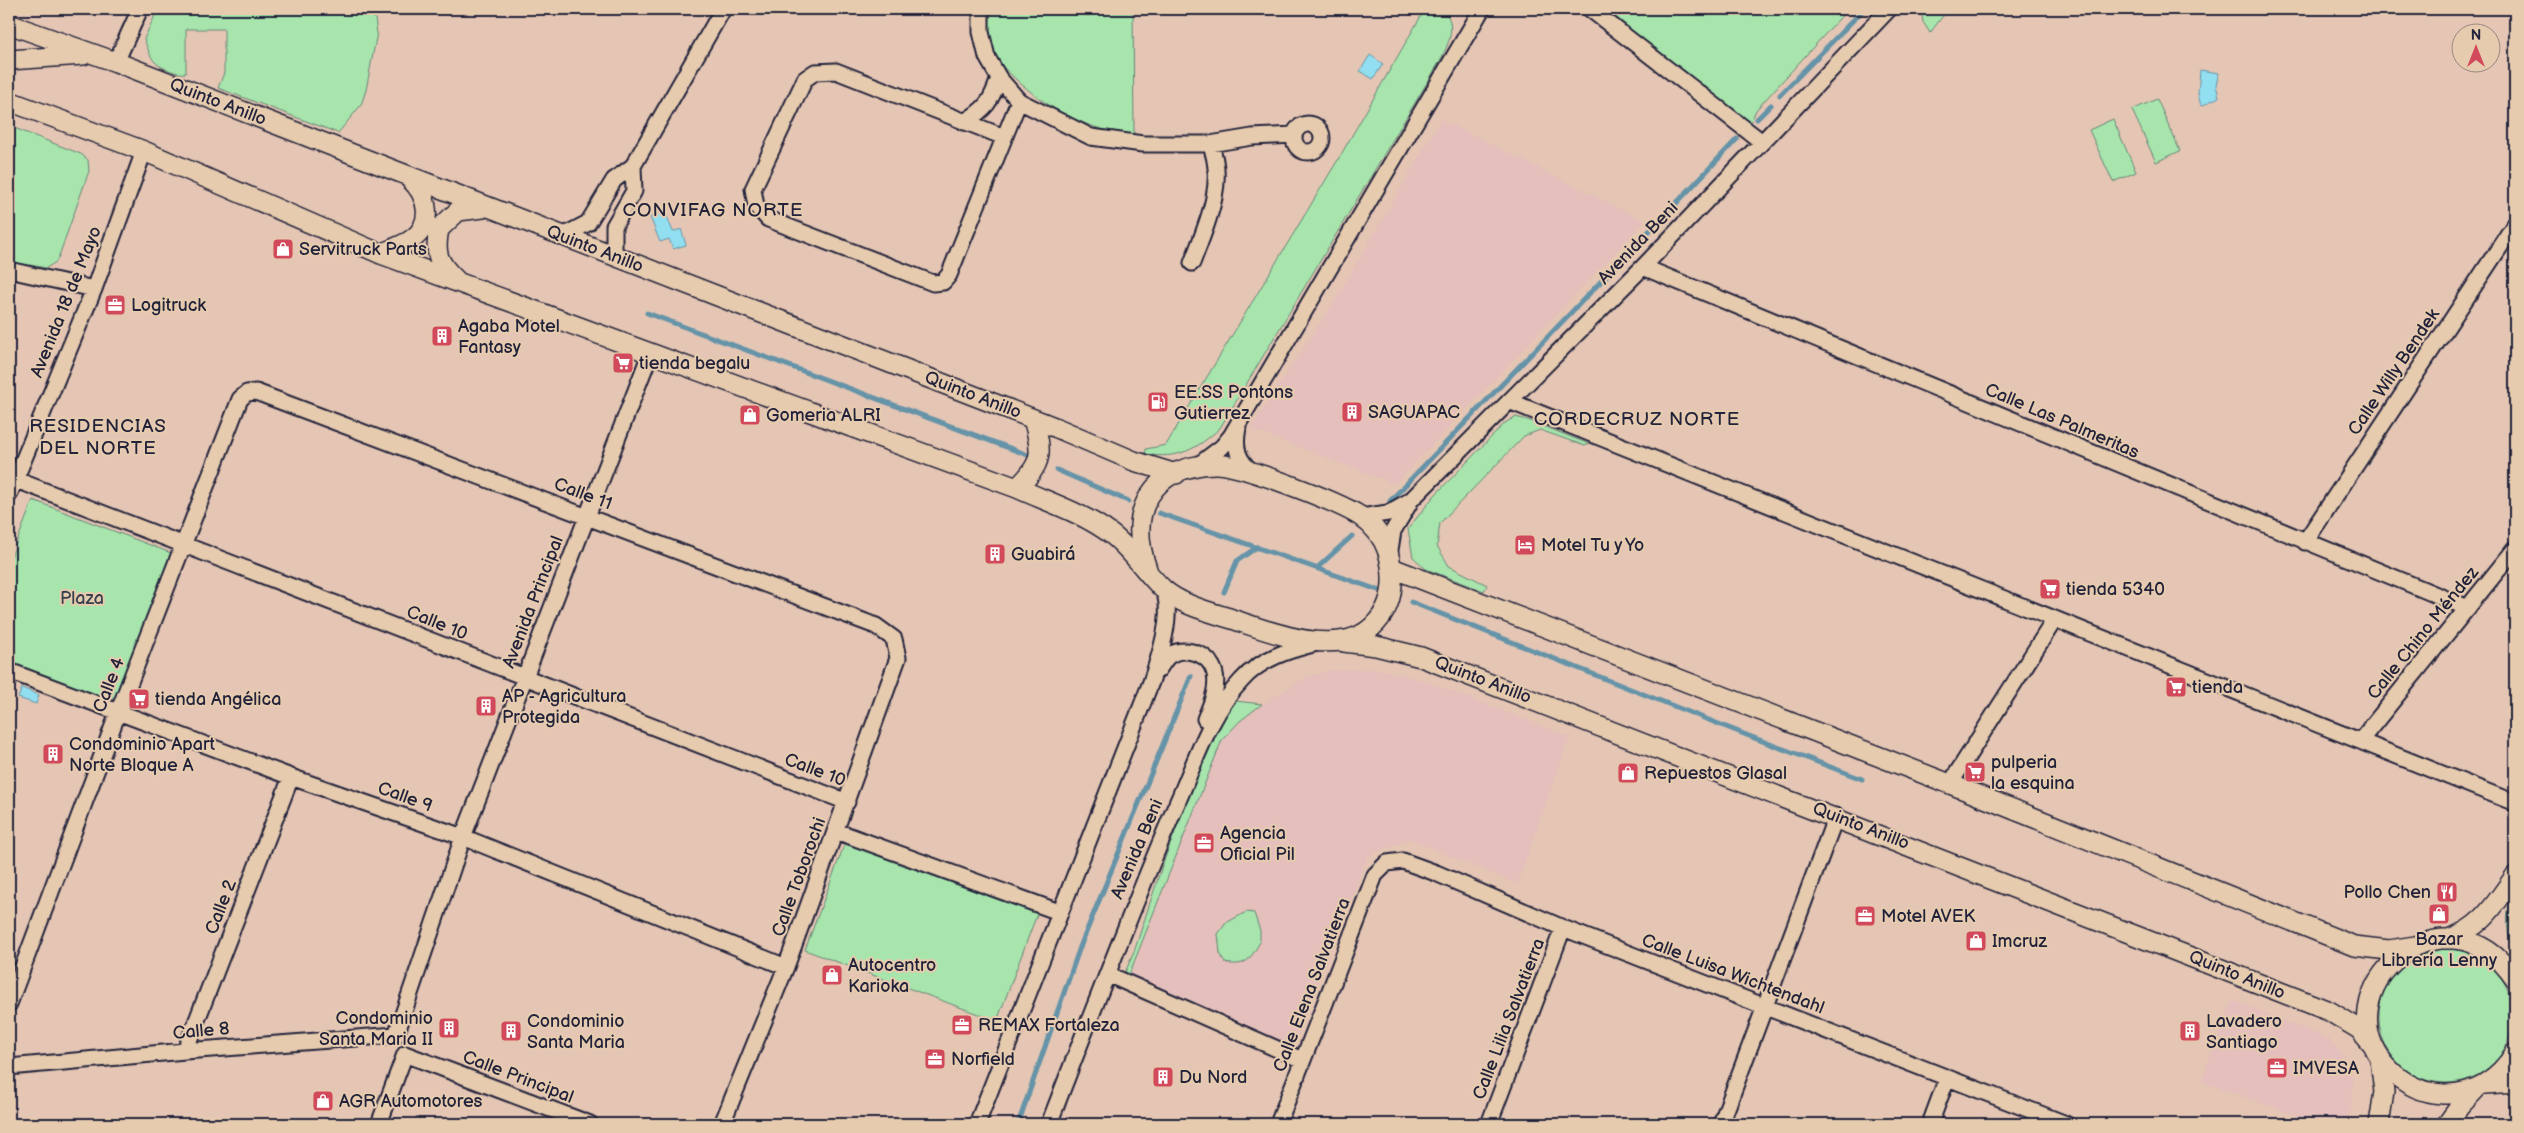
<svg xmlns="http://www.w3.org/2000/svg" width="2524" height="1133" font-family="'Balsamiq Sans',sans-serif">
  <rect width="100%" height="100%" fill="#e5c6b4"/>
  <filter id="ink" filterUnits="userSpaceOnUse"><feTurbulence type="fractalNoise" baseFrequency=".02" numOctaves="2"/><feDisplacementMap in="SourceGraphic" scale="10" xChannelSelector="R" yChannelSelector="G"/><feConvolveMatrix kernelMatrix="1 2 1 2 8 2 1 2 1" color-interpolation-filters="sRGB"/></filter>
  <g filter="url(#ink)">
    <path fill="#e4bfbb" d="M 1441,119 L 1645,221 L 1395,484 L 1250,429 L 1335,300 Z
      M 1380,669 L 1429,682 L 1570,737 L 1517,884 L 1407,838 L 1406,841 L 1368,856 L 1293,1048 L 1130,975 L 1222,740 L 1240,721 L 1262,704 L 1306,677 L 1331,670 Z
      M 2232,1000 L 2328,1038 L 2344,1057 L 2353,1079 L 2352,1106 L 2345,1124 L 2318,1124 L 2201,1081 Z"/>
    <path fill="#a7e5ad" stroke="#648474" d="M 158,9 L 365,9 L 375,18 L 377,33 L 366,90 L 361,105 L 338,133 L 218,88 L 224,73 L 224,29 L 186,29 L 186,73 C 178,75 161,68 155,62 C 150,57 147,46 144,39 Z
      M 987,9 L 1133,9 L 1134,136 C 1088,129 1056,114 1020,83 C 1013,76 1001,67 997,58 C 990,42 988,26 987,9 Z
      M 1425,9 L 1443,9 C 1458,25 1448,45 1440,61 L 1220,428 C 1197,449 1178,460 1145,454 L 1146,449 L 1166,445 L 1339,158 Z
      M 1606,9 L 1848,9 L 1756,110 L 1751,122 L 1738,117 Z
      M 1921,9 L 1948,9 L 1930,33 L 1923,22 Z
      M 2157,99 L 2180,151 L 2156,162 L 2132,110 Z
      M 2113,119 L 2136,172 L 2113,182 L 2089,130 Z
      M 9,126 L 81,154 L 88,160 L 89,171 L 59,256 L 56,262 L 46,268 L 9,261 Z
      M 1515,417 L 1528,420 L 1589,444 L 1585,446 L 1540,430 L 1524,436 L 1440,523 L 1437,546 L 1449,566 L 1487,585 L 1484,591 L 1426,569 L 1413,557 L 1408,529 L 1434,496 L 1505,423 Z
      M 33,500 L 176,555 L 121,696 L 101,699 L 9,662 L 9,562 Z
      M 1235,701 L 1262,704 L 1240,721 L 1222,740 L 1127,980 L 1123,977 L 1134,952 L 1162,866 L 1209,742 L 1225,713 Z
      M 845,843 L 1037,914 L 997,1021 L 805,950 Z
      M 2515,893 L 2515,957 C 2507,937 2503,912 2515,893 Z
      M 1246,912 L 1254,913 L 1260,931 L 1260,942 C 1250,959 1247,967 1225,963 L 1220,953 L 1218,934 L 1226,923 Z
      M2379 1016a67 67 0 1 1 134 0a67 67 0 1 1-134 0Z"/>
    <path fill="#91dff0" stroke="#6593a8" d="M 1370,55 L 1383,64 L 1373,79 L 1360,71 Z
      M 2200,70 L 2219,73 L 2216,85 L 2219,97 L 2201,106 L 2198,94 Z
      M 665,211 L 673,232 L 681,229 L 686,245 L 673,249 L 669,239 L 660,242 L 650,217 Z
      M 22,688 L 39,695 L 36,704 L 18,698 Z"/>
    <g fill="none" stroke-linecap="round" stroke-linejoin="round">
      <path stroke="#6593a8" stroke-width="5" d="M 1780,95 L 1864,9
        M 1757,119 L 1771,105
        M 1668,212 L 1737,139
        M 647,313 L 1028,455
        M 1057,470 L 1128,501
        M 1390,501 L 1658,222
        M 1159,513 L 1378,590
        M 1317,568 L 1352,536
        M 1224,592 L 1237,561 L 1257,547
        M 1411,602 L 1749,736 L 1862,779
        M 1018,1124 L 1080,947 L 1191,676"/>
      <g stroke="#22223b" stroke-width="19">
        <path id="minor" d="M 981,9 L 981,32 L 987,57 L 999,78 L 1019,101 L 1091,137 L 1143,144 L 1210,144 L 1252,137 L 1294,135
          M 1590,9 L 1762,142
          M 116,62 L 140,9
          M 964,122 C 986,109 991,102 999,78
          M1294 138a14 14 0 1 1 28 0a14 14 0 1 1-28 0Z
          M 1004,137 L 836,71 L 815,72 L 805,79 L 753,189 L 756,206 L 768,219 L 933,283 L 943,282 L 949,275 L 1019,101
          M 563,236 L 588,223 L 614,180 L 633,166 L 723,9
          M 614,256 L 614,226 L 634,191 L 633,166
          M 1192,263 C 1206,226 1227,182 1210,144
          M 1643,267 L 2468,608
          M 9,270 L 94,289
          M 1509,401 L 2515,803
          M 1238,428 C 1234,448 1237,459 1253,473
          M 1197,466 L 1222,447 L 1231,436 L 1482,9
          M 14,479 L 847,802
          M 9,495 L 94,289 L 144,151
          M 1361,517 L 1388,513 L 1411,500 L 1643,267 L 1889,9
          M 2305,542 L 2515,224
          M 1389,556 L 1393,531 L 1409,504
          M 1158,670 C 1162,665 1165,658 1170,655 C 1183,647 1205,652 1212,666 C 1221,682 1212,703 1205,719
          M 9,671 L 291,777 L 463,837 L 786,967
          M 2360,741 L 2515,549
          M 1950,784 L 2055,619
          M 836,831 L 1059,912
          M 1107,974 L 1302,1060
          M 9,1004 L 119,710 L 240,399 L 247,393 L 256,392 L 876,626 L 894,639 L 898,658 L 786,967 L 722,1124
          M 396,1035 L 463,837 L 650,354
          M 185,1051 L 291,777
          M 405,1054 L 590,1124
          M 9,1067 L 185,1051 L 396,1035
          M 379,1124 L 405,1054
          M 977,1124 L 1151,682 C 1159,658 1175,612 1163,589
          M 1049,1124 C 1091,1016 1132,907 1178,801 C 1196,760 1210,714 1241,681 C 1261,658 1289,650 1317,643
          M 1278,1124 L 1375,875 L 1387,863 L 1403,861 L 1436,873 L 1563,928 L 2066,1124
          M 1489,1124 L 1563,928
          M 1721,1124 L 1836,816
          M 1930,1124 L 1947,1078"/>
      </g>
      <g stroke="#22223b" stroke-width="22">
        <path id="major" d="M 9,24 L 116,62 L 1057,428 L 1134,461 L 1176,474
          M 9,60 L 83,55
          M 9,101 L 144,151 L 381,254 L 1017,488 C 1048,502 1083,513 1111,534 C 1131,549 1145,572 1163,589 C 1181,605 1210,612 1232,619 C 1271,632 1343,661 1376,623 C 1394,603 1395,577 1388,552 C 1383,537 1373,525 1360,516 C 1338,502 1239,463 1214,464 C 1150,467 1127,512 1147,569
          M 381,254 C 391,249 402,246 411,240 C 435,224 428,195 410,179
          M 456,280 C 438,263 434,254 439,229 L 458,211 L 483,208
          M 1017,488 C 1043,463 1043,453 1033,419
          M 1392,568 L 1950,784 L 2354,946 L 2389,950 L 2415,946
          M 1344,642 L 1376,646 L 1421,657 L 2329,1011 L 2359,1029 L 2375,1048
          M 2448,939 C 2481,929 2496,903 2515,876
          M 2515,979 C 2447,877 2316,992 2389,1069 C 2403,1083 2422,1093 2443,1094 C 2474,1095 2499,1079 2515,1053
          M 2485,1085 L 2515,1083
          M 2379,1124 L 2384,1092 L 2380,1059
          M 2447,1124 L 2460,1106 L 2476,1089"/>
      </g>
      <use href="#minor" stroke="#e6cbae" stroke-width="15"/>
      <use href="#major" stroke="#e6cbae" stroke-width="19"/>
    </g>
  </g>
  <defs>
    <g id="shop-square" transform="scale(1.125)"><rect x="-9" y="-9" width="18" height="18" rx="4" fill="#d1495b" stroke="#e6cbae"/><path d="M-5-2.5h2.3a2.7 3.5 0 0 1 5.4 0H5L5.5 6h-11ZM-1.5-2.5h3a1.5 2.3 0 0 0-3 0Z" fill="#fff"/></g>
    <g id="office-square" transform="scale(1.125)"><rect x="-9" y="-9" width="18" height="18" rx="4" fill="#d1495b" stroke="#e6cbae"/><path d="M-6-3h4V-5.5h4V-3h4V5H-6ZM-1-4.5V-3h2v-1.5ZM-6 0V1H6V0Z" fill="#fff"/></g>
    <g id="building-square" transform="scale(1.125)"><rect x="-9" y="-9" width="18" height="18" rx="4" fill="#d1495b" stroke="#e6cbae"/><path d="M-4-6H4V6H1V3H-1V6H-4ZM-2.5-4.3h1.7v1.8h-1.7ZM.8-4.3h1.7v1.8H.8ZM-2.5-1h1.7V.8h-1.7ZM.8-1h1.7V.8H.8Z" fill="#fff"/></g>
    <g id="supermarket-square" transform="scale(1.125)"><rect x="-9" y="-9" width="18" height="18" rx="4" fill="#d1495b" stroke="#e6cbae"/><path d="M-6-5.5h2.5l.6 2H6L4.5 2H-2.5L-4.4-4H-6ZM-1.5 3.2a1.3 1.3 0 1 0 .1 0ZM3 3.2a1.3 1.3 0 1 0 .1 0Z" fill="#fff"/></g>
    <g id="fuel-square" transform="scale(1.125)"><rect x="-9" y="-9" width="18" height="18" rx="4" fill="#d1495b" stroke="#e6cbae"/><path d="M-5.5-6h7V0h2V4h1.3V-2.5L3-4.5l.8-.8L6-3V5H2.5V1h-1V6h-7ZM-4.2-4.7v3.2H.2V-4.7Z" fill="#fff"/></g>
    <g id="hotel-square" transform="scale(1.125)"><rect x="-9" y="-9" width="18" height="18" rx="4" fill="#d1495b" stroke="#e6cbae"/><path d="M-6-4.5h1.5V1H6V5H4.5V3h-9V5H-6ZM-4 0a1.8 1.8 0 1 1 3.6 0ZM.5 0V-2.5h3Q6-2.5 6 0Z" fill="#fff"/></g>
    <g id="restaurant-square" transform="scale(1.125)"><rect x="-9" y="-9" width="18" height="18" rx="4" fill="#d1495b" stroke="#e6cbae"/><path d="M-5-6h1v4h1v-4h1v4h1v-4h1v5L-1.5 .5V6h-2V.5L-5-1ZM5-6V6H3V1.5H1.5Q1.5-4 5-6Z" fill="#fff"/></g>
  </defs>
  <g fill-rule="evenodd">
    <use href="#shop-square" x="283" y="249"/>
    <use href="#office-square" x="115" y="305"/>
    <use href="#building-square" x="442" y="336"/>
    <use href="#supermarket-square" x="623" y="363"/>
    <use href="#fuel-square" x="1158" y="402"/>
    <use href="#building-square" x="1352" y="412"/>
    <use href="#shop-square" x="750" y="415"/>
    <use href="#hotel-square" x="1525" y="545"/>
    <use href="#building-square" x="995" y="554"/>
    <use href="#supermarket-square" x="2050" y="589"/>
    <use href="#supermarket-square" x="2176" y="687"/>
    <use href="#supermarket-square" x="139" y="699"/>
    <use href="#building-square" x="486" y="706"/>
    <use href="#building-square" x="53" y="754"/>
    <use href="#supermarket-square" x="1975" y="772"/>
    <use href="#shop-square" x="1628" y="773"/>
    <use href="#office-square" x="1204" y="843"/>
    <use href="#restaurant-square" x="2447" y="892"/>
    <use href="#shop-square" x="2439" y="914"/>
    <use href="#office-square" x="1865" y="916"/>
    <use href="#shop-square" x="1976" y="941"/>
    <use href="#shop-square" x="832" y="975"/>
    <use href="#office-square" x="962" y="1025"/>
    <use href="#building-square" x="449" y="1028"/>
    <use href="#building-square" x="511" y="1031"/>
    <use href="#building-square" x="2190" y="1031"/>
    <use href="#office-square" x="935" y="1059"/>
    <use href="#office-square" x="2277" y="1068"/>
    <use href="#building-square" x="1163" y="1077"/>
    <use href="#shop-square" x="323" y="1101"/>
  </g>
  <g text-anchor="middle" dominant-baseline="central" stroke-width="4" stroke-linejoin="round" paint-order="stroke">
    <g font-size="18" fill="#22223b" stroke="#e6cbae">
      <text transform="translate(218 102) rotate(21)">Quinto Anillo</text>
      <text transform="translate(1638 243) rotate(-46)">Avenida Beni</text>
      <text transform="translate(595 249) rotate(21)">Quinto Anillo</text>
      <text transform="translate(66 302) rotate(-68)">Avenida 18 de Mayo</text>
      <text transform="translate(2394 372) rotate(-56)">Calle Willy Bendek</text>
      <text transform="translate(973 395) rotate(21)">Quinto Anillo</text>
      <text transform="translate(2062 421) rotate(23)">Calle Las Palmeritas</text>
      <text transform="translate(583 494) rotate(21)">Calle 11</text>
      <text transform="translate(533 602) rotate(-69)">Avenida Principal</text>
      <text transform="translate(437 623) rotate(22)">Calle 10</text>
      <text transform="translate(2423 633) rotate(-51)">Calle Chino Méndez</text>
      <text transform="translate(1483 680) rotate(21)">Quinto Anillo</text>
      <text transform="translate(109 685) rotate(-69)">Calle 4</text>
      <text transform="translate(815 770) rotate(21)">Calle 10</text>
      <text transform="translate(405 797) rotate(20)">Calle 9</text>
      <text transform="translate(1861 826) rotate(21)">Quinto Anillo</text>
      <text transform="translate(1137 849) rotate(-67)">Avenida Beni</text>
      <text transform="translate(799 877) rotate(-70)">Calle Toborochi</text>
      <text transform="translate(221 907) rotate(-69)">Calle 2</text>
      <text transform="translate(1733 974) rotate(21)">Calle Luisa Wichtendahl</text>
      <text transform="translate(2237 975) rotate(22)">Quinto Anillo</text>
      <text transform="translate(1312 985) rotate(-69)">Calle Elena Salvatierra</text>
      <text transform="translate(1509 1019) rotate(-69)">Calle Lilia Salvatierra</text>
      <text transform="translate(201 1031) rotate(-5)">Calle 8</text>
      <text transform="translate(518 1077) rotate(21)">Calle Principal</text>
    </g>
    <g font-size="18" fill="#22223b" stroke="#e6cbae" text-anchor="start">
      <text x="299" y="249">Servitruck Parts</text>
      <text x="131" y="305">Logitruck</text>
      <text x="458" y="326">Agaba Motel<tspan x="458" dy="21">Fantasy</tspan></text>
      <text x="639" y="363">tienda begalu</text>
      <text x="1174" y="392">EE.SS Pontons<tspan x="1174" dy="21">Gutierrez</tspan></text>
      <text x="1368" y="412">SAGUAPAC</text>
      <text x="766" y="415">Gomeria ALRI</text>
      <text x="1541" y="545">Motel Tu y Yo</text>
      <text x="1011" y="554">Guabirá</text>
      <text x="2066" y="589">tienda 5340</text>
      <text x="2192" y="687">tienda</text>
      <text x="502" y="696">AP - Agricultura<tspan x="502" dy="21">Protegida</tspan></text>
      <text x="155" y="699">tienda Angélica</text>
      <text x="69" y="744">Condominio Apart<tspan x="69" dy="21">Norte Bloque A</tspan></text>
      <text x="1991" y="762">pulperia<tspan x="1991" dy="21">la esquina</tspan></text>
      <text x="1644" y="773">Repuestos Glasal</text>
      <text x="1220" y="833">Agencia<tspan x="1220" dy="21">Oficial Pil</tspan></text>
      <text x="2431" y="892" text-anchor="end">Pollo Chen</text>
      <text x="1881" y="916">Motel AVEK</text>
      <text x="2439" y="939" text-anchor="middle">Bazar<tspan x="2439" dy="21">Librería Lenny</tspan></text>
      <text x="1992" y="941">Imcruz</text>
      <text x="848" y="965">Autocentro<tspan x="848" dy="21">Karioka</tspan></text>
      <text x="433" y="1018" text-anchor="end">Condominio<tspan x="433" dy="21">Santa Maria II</tspan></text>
      <text x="527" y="1021">Condominio<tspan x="527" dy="21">Santa Maria</tspan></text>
      <text x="2206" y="1021">Lavadero<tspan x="2206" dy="21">Santiago</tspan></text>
      <text x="978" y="1025">REMAX Fortaleza</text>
      <text x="951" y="1059">Norfield</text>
      <text x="2293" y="1068">IMVESA</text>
      <text x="1179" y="1077">Du Nord</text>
      <text x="339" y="1101">AGR Automotores</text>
    </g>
    <g font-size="18" fill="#363f4c" stroke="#e6cbae">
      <text x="82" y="598">Plaza</text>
    </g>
    <g font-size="19" letter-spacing="1" fill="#22223b" stroke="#e6cbae">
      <text x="713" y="210">CONVIFAG NORTE</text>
      <text x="1637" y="419">CORDECRUZ NORTE</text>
      <text x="98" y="426">RESIDENCIAS<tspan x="98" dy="22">DEL NORTE</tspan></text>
    </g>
  </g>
  <rect width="2524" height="1133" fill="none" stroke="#e6cbae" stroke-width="30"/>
  <rect x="15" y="15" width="2494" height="1103" fill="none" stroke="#22223b" stroke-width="2" filter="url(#ink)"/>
  <g transform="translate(2476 48)"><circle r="24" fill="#e6cbae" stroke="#988780"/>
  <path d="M0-4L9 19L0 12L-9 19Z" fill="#d1495b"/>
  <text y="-8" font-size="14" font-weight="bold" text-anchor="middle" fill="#22223b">N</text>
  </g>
</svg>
